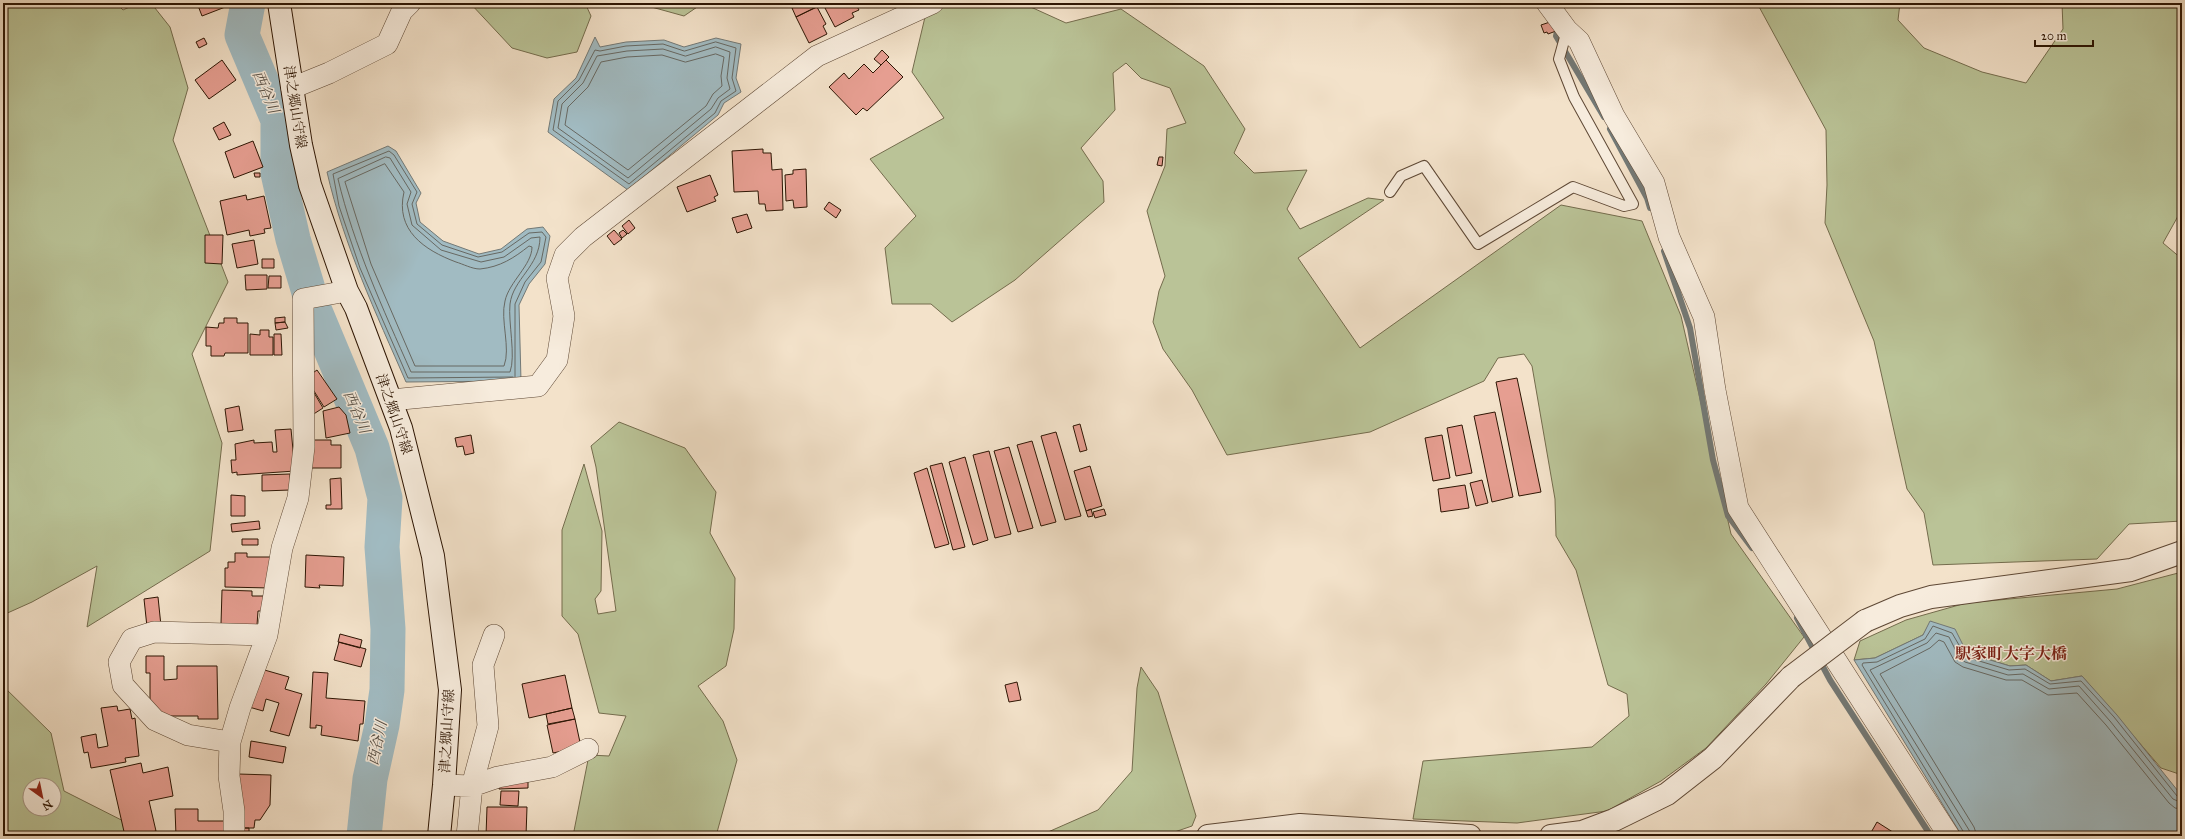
<svg xmlns="http://www.w3.org/2000/svg" width="2185" height="839" font-family="'IM FELL Great Primer','Noto Serif JP',serif">
  <rect width="100%" height="100%" fill="#f3e2ca"/>
  <filter id="stains"><feTurbulence type="fractalNoise" baseFrequency=".005" numOctaves="4"/><feColorMatrix values="0 0 0 0 .2 0 0 0 0 .09 0 0 0 0 .02 0 0 0 .5 -.17"/></filter>
  <radialGradient id="worn" r=".72"><stop offset=".6" stop-color="#630" stop-opacity="0"/><stop offset="1" stop-color="#630" stop-opacity=".3"/></radialGradient>
  <path fill="#bac397" stroke="#746c4d" fill-rule="evenodd" d="M 3,3 L 116,3 L 123,10 L 138,3 L 151,3 L 170,27 L 188,88 L 173,140 L 228,282 L 192,354 L 222,443 L 210,551 L 87,627 L 97,566 L 32,602 L 3,615 Z
    M 470,3 L 585,3 L 591,16 L 577,52 L 547,58 L 512,48 Z
    M 637,3 L 703,3 L 684,16 Z
    M 948,3 L 1022,3 L 1066,23 L 1121,9 L 1204,66 L 1245,129 L 1234,153 L 1254,173 L 1307,170 L 1287,209 L 1300,229 L 1368,198 L 1384,200 L 1298,258 L 1360,348 L 1561,205 L 1642,221 L 1681,316 L 1731,534 L 1804,637 L 1766,684 L 1706,748 L 1661,781 L 1607,811 L 1517,823 L 1413,819 L 1423,761 L 1592,747 L 1629,716 L 1627,694 L 1608,685 L 1576,570 L 1556,536 L 1555,499 L 1532,366 L 1524,354 L 1498,358 L 1484,381 L 1370,432 L 1227,455 L 1192,390 L 1163,349 L 1153,322 L 1159,291 L 1165,276 L 1147,211 L 1165,166 L 1167,129 L 1186,123 L 1170,88 L 1141,78 L 1126,63 L 1113,73 L 1115,110 L 1081,148 L 1103,181 L 1104,202 L 1015,280 L 952,322 L 931,304 L 892,304 L 885,248 L 916,216 L 870,159 L 944,118 L 912,72 L 925,17 Z
    M 1757,3 L 1900,3 L 1898,20 L 1924,48 L 1982,72 L 2026,83 L 2063,29 L 2062,3 L 2182,3 L 2182,209 L 2163,243 L 2182,259 L 2182,521 L 2129,524 L 2097,559 L 1933,565 L 1924,513 L 1907,489 L 1874,341 L 1825,223 L 1827,185 L 1826,130 Z
    M 619,422 L 685,448 L 716,492 L 710,533 L 735,578 L 734,629 L 726,666 L 698,686 L 723,721 L 737,760 L 716,836 L 573,836 L 589,755 L 609,756 L 626,716 L 599,713 L 578,634 L 562,616 L 562,530 L 584,464 L 602,531 L 601,591 L 595,599 L 598,614 L 616,611 L 596,467 L 591,446 Z
    M 2182,572 L 2182,775 L 2161,768 L 2082,676 L 2051,681 L 2026,665 L 2010,666 L 1967,653 L 1931,621 L 1923,635 L 1875,658 L 1854,660 L 1860,641 L 1906,620 L 1966,603 L 2117,589 Z
    M 1141,667 L 1158,692 L 1196,816 L 1192,826 L 1163,836 L 1039,836 L 1098,810 L 1132,771 L 1137,688 Z
    M 3,686 L 51,733 L 64,791 L 153,836 L 3,836 ZM 30,785 L 54,785 L 54,809 L 30,809 Z"/>
  <path fill="#a1bbc2" stroke="#737976" d="M 595,37 L 600,47 L 626,42 L 664,40 L 684,47 L 716,38 L 741,44 L 736,78 L 741,92 L 724,103 L 718,115 L 628,190 L 548,132 L 554,99 L 576,78 Z
    M 388,146 L 396,151 L 421,193 L 416,203 L 420,222 L 443,241 L 479,254 L 501,249 L 527,229 L 543,227 L 550,236 L 545,264 L 529,284 L 519,305 L 521,381 L 406,382 C 376,313 344,246 327,172 Z
    M 1930,621 L 1955,629 L 1967,653 L 2010,666 L 2026,665 L 2051,681 L 2082,676 L 2117,715 L 2182,796 L 2182,836 L 1962,836 L 1854,660 L 1875,658 L 1923,635 Z"/>
  <g fill="none" stroke-linecap="round" stroke-linejoin="round">
    <path stroke="#676862" stroke-width="1" d="M 716,42 L 736,48 L 732,78 L 736,91 L 721,101 L 715,113 L 629,184 L 553,130 L 558,101 L 579,80 L 595,50 L 600,51 L 626,46 L 663,44 L 684,51 Z
      M 716,47 L 730,52 L 727,78 L 730,89 L 718,98 L 711,109 L 628,178 L 558,128 L 562,104 L 583,83 L 597,56 L 627,51 L 663,49 L 685,56 Z
      M 716,54 L 724,57 L 721,76 L 722,86 L 713,94 L 706,106 L 628,170 L 565,125 L 568,107 L 588,87 L 601,62 L 627,57 L 662,55 L 685,62 Z
      M 386,157 L 390,158 L 411,192 L 407,204 L 412,225 L 441,250 L 481,262 L 504,257 L 531,238 L 540,237 C 540,266 513,279 510,304 C 508,322 516,356 510,372 L 411,372 C 383,309 354,246 338,179 Z
      M 385,164 L 404,192 C 395,230 424,250 456,262 C 463,264 472,269 480,269 C 500,267 514,258 529,246 L 532,247 C 532,265 509,282 505,301 C 500,320 511,348 504,366 L 415,366 L 371,264 L 345,182 Z
      M 513,377 L 408,378 L 360,268 L 339,206 L 333,174 L 389,151 L 394,155 L 417,192 L 412,204 L 417,224 L 442,245 L 478,257 L 502,252 L 529,233 L 542,232 L 546,237 L 541,262 L 525,282 L 515,304 L 515,377
      M 1966,836 L 1862,665 L 1863,663 L 1877,662 L 1925,639 L 1933,626 L 1952,633 L 1966,657 L 2009,670 L 2025,669 L 2050,684 L 2081,681 L 2114,717 L 2177,796 L 2182,798
      M 1971,836 L 1969,830 L 1870,670 L 1927,643 L 1936,633 L 1949,637 L 1959,657 L 1965,662 L 2008,675 L 2023,674 L 2049,689 L 2079,686 L 2110,721 L 2173,799 L 2182,803
      M 1977,836 L 1974,827 L 1880,674 L 1930,648 L 1939,640 L 1944,642 L 1955,662 L 1963,667 L 2006,680 L 2022,680 L 2048,695 L 2077,693 L 2106,725 L 2169,803 L 2175,808 L 2182,809"/>
    <path stroke="#737976" stroke-width="6" d="M 1558,26 L 1556,36 L 1604,117
      M 1610,129 L 1647,198 L 1650,208
      M 1664,251 L 1690,328 L 1713,460 L 1728,516 L 1752,548
      M 1797,618 L 1830,680 L 1931,836"/>
    <path stroke="#a1bbc2" stroke-width="35" d="M 248,3 L 242,35 L 278,120 L 278,173 L 293,239 L 314,309 L 372,448 L 385,498 L 382,547 L 388,629 L 387,690 L 382,725 L 370,779 L 364,836"/>
  </g>
  <path fill="#e69e91" stroke="#2d1503" d="M 197,3 L 233,3 L 233,4 L 202,16 Z
    M 809,3 L 822,4 L 796,17 L 792,8 Z
    M 835,3 L 855,3 L 859,10 L 852,13 L 854,17 L 835,27 L 825,8 Z
    M 817,7 L 826,24 L 823,26 L 827,34 L 809,43 L 796,17 Z
    M 1553,21 L 1556,31 L 1548,34 L 1547,32 L 1544,33 L 1541,25 Z
    M 204,38 L 207,44 L 199,48 L 196,42 Z
    M 882,50 L 889,57 L 881,65 L 874,59 Z
    M 222,60 L 236,80 L 209,99 L 195,80 Z
    M 886,60 L 903,77 L 867,111 L 863,108 L 856,115 L 829,87 L 844,73 L 849,79 L 864,64 L 873,73 Z
    M 224,122 L 231,135 L 219,140 L 213,128 Z
    M 253,141 L 263,167 L 234,178 L 225,152 Z
    M 763,149 L 763,153 L 771,153 L 772,170 L 782,169 L 783,210 L 766,211 L 765,204 L 759,204 L 758,191 L 734,192 L 732,151 Z
    M 1159,157 L 1163,157 L 1162,166 L 1157,165 Z
    M 806,169 L 807,207 L 794,208 L 793,200 L 786,201 L 785,175 L 793,174 L 793,170 Z
    M 254,173 L 260,173 L 260,177 L 255,177 Z
    M 710,175 L 718,195 L 714,197 L 716,201 L 687,212 L 677,187 Z
    M 246,195 L 247,200 L 264,196 L 271,228 L 264,229 L 265,233 L 250,236 L 249,230 L 227,235 L 220,201 Z
    M 829,202 L 841,210 L 836,218 L 824,209 Z
    M 747,214 L 752,228 L 737,233 L 732,218 Z
    M 629,220 L 635,228 L 628,234 L 622,226 Z
    M 614,230 L 622,239 L 614,245 L 607,236 Z
    M 623,230 L 627,234 L 622,238 L 619,233 Z
    M 205,235 L 223,235 L 222,264 L 205,263 Z
    M 254,240 L 258,264 L 237,268 L 232,244 Z
    M 262,259 L 274,259 L 274,268 L 262,268 Z
    M 245,275 L 267,275 L 267,289 L 246,290 Z
    M 269,276 L 281,276 L 281,288 L 268,288 Z
    M 285,317 L 285,322 L 275,323 L 275,318 Z
    M 224,318 L 237,318 L 237,323 L 248,323 L 248,353 L 225,353 L 224,356 L 211,356 L 211,346 L 206,346 L 206,327 L 218,328 L 219,323 L 224,323 Z
    M 285,322 L 288,328 L 276,330 L 275,323 Z
    M 260,330 L 269,330 L 269,337 L 273,337 L 273,355 L 250,355 L 250,334 L 260,335 Z
    M 274,334 L 281,334 L 282,355 L 274,355 Z
    M 317,370 L 337,399 L 324,407 L 309,383 L 307,377 Z
    M 1517,378 L 1541,492 L 1519,496 L 1496,382 Z
    M 313,391 L 323,408 L 309,417 Z
    M 239,406 L 243,430 L 228,432 L 225,409 Z
    M 339,407 L 346,415 L 350,433 L 326,438 L 323,411 Z
    M 1495,412 L 1513,497 L 1492,502 L 1474,416 Z
    M 1080,424 L 1087,450 L 1080,452 L 1073,426 Z
    M 1462,425 L 1472,473 L 1456,476 L 1447,428 Z
    M 291,429 L 295,471 L 237,475 L 237,472 L 232,473 L 231,460 L 236,460 L 235,444 L 254,440 L 254,443 L 272,442 L 273,452 L 277,452 L 275,430 Z
    M 1056,432 L 1081,516 L 1065,520 L 1041,436 Z
    M 471,435 L 474,453 L 465,455 L 463,446 L 457,447 L 455,438 Z
    M 1442,435 L 1450,478 L 1433,481 L 1425,438 Z
    M 314,440 L 331,440 L 331,445 L 341,445 L 341,468 L 308,468 Z
    M 1032,441 L 1056,522 L 1041,526 L 1017,445 Z
    M 1009,447 L 1033,528 L 1018,532 L 994,451 Z
    M 989,451 L 1011,534 L 995,538 L 973,455 Z
    M 965,457 L 988,540 L 973,545 L 949,462 Z
    M 942,463 L 965,547 L 953,550 L 930,466 Z
    M 1090,466 L 1102,506 L 1086,511 L 1074,471 Z
    M 927,468 L 949,544 L 935,548 L 914,473 Z
    M 290,474 L 290,490 L 262,491 L 262,475 Z
    M 341,478 L 342,509 L 326,509 L 326,505 L 331,505 L 330,479 Z
    M 1482,480 L 1488,503 L 1476,506 L 1470,483 Z
    M 1465,485 L 1469,508 L 1441,512 L 1438,489 Z
    M 231,495 L 245,496 L 245,516 L 231,516 Z
    M 1091,509 L 1093,516 L 1088,517 L 1086,511 Z
    M 1104,509 L 1106,515 L 1095,518 L 1093,512 Z
    M 259,521 L 260,529 L 232,532 L 231,524 Z
    M 242,539 L 258,539 L 258,545 L 242,545 Z
    M 235,553 L 247,553 L 247,557 L 270,557 L 270,588 L 225,587 L 225,568 L 228,568 L 228,562 L 235,562 Z
    M 306,555 L 344,557 L 343,586 L 319,585 L 320,588 L 305,587 Z
    M 222,590 L 252,591 L 252,596 L 264,596 L 263,611 L 258,611 L 257,625 L 221,624 Z
    M 158,597 L 161,626 L 147,627 L 144,599 Z
    M 340,634 L 362,640 L 360,648 L 338,642 Z
    M 339,642 L 366,649 L 361,667 L 334,660 Z
    M 146,656 L 164,656 L 164,680 L 177,679 L 177,666 L 217,666 L 218,719 L 198,719 L 198,716 L 158,716 L 150,709 L 150,673 L 146,673 Z
    M 261,669 L 289,677 L 285,689 L 302,694 L 289,736 L 270,731 L 279,703 L 266,699 L 263,711 L 249,707 Z
    M 313,672 L 328,673 L 326,698 L 365,701 L 363,724 L 360,724 L 358,741 L 321,735 L 322,726 L 316,725 L 316,728 L 310,728 Z
    M 565,675 L 572,708 L 529,718 L 522,684 Z
    M 1017,682 L 1021,700 L 1009,702 L 1005,685 Z
    M 117,706 L 118,711 L 130,709 L 132,719 L 135,718 L 139,756 L 125,758 L 126,762 L 91,768 L 88,752 L 84,753 L 81,737 L 96,734 L 98,748 L 108,746 L 101,708 Z
    M 572,708 L 575,719 L 548,724 L 546,714 Z
    M 575,719 L 581,747 L 553,753 L 547,725 Z
    M 251,741 L 286,747 L 283,763 L 249,757 Z
    M 141,763 L 143,773 L 168,767 L 173,796 L 149,801 L 156,831 L 136,836 L 125,836 L 110,770 Z
    M 238,774 L 271,775 L 270,805 L 260,820 L 255,820 L 254,828 L 241,828 Z
    M 499,782 L 528,782 L 528,788 L 499,789 Z
    M 501,791 L 519,791 L 518,806 L 500,805 Z
    M 487,807 L 527,807 L 526,836 L 486,836 Z
    M 175,809 L 198,809 L 198,821 L 227,821 L 227,836 L 176,836 Z
    M 1877,822 L 1899,836 L 1869,836 Z
    M 242,828 L 249,828 L 249,836 L 242,836 Z"/>
  <g fill="none" stroke-linecap="round" stroke-linejoin="round">
    <g stroke="#5e4835" stroke-width="12">
      <path id="service" d="M 1390,192 L 1401,176 L 1424,166 L 1478,244 L 1573,187 L 1624,206 L 1633,204 L 1574,97 L 1559,59 L 1567,30"/>
    </g>
    <g stroke="#5e4835" stroke-width="22">
      <path id="minor" d="M 1547,3 L 1567,30 L 1579,41 L 1614,116 L 1654,183 L 1669,237 L 1704,317 L 1715,390 L 1738,508 L 1949,836
        M 292,88 L 329,73 L 387,44 L 402,11 L 410,3
        M 391,400 L 538,386 L 557,360 L 564,316 L 557,278 L 565,255 L 583,237 L 817,56 L 933,3
        M 230,742 L 188,735 L 155,720 L 123,685 L 119,662 L 132,639 L 154,632 L 267,635
        M 444,785 L 472,786 L 498,777 L 552,767 L 588,749
        M 234,836 L 234,811 L 229,776 L 230,742 L 240,708 L 267,635 L 282,548 L 298,498 L 304,447 L 303,299 L 347,291
        M 467,836 L 472,786 L 488,726 L 483,665 L 494,635"/>
    </g>
    <g stroke="#5e4835" stroke-width="24">
      <path id="tertiary" d="M 1865,621 L 1900,606 L 1931,597 L 2131,570 L 2182,552
        M 1208,836 L 1300,825 L 1470,836
        M 1551,836 L 1582,832 L 1614,820 L 1667,794 L 1713,758 L 1791,677"/>
    </g>
    <g stroke="#2d1503" stroke-width="24">
      <path id="secondary" d="M 279,3 L 301,145 L 310,185 L 347,291 L 356,308 L 401,428 L 433,556 L 450,690 L 444,785 L 439,836"/>
    </g>
    <use href="#service" stroke="#f7ecdd" stroke-width="10"/>
    <use href="#minor" stroke="#f7ecdd" stroke-width="21"/>
    <use href="#tertiary" stroke="#f7ecdd" stroke-width="22"/>
    <use href="#secondary" stroke="#f7ecdd" stroke-width="22"/>
    <g stroke="#5e4835" stroke-width="24" stroke-linecap="butt">
      <path id="tertiary-bridge" d="M 1791,677 L 1865,621"/>
    </g>
    <use href="#tertiary-bridge" stroke="#f7ecdd" stroke-width="22"/>
  </g>
  <g text-anchor="middle" dominant-baseline="central" stroke-width="3" stroke-linejoin="round" paint-order="stroke">
    <g font-size="14" fill="#2d1503" stroke="#f7ecdd">
      <text transform="translate(295 107) rotate(81)">津之郷山守線</text>
      <text transform="translate(394 414) rotate(71)">津之郷山守線</text>
      <text transform="translate(447 731) rotate(-87)">津之郷山守線</text>
    </g>
    <g font-size="15" font-style="italic" fill="#564f46" stroke="#f7ecdd">
      <text transform="translate(266 92) rotate(67)">西谷川</text>
      <text transform="translate(357 412) rotate(67)">西谷川</text>
      <text transform="translate(377 743) rotate(-78)">西谷川</text>
    </g>
    <g font-size="16" font-weight="bold" fill="#7a1f14" stroke="#f7ecdd">
      <text x="2011" y="653">駅家町大字大橋</text>
    </g>
  </g>
  <rect width="2185" height="839" fill="none" stroke="#f3e2ca" stroke-width="16"/>
  <rect x="4" y="4" width="2177" height="831" fill="none" stroke="#2d1503" stroke-width="2"/>
  <rect x="8" y="8" width="2169" height="823" fill="none" stroke="#2d1503"/>
  <g transform="translate(42 797) rotate(147)"><circle r="19" fill="#f7ecdd" stroke="#a69686"/>
  <path d="M0-3L7 15L0 10L-7 15Z" fill="#8f2418"/>
  <text y="-6" font-size="11" font-weight="bold" text-anchor="middle" fill="#2d1503">N</text>
  </g>
  <path d="M2035 40v6h58v-6" fill="none" stroke="#2d1503" stroke-width="2"/>
  <text x="2041" y="40" font-size="12" fill="#2d1503" stroke="#f7ecdd" stroke-width="3" paint-order="stroke">20 m</text>
  <rect width="100%" height="100%" filter="url(#stains)"/>
  <rect width="100%" height="100%" fill="url(#worn)"/>
</svg>
